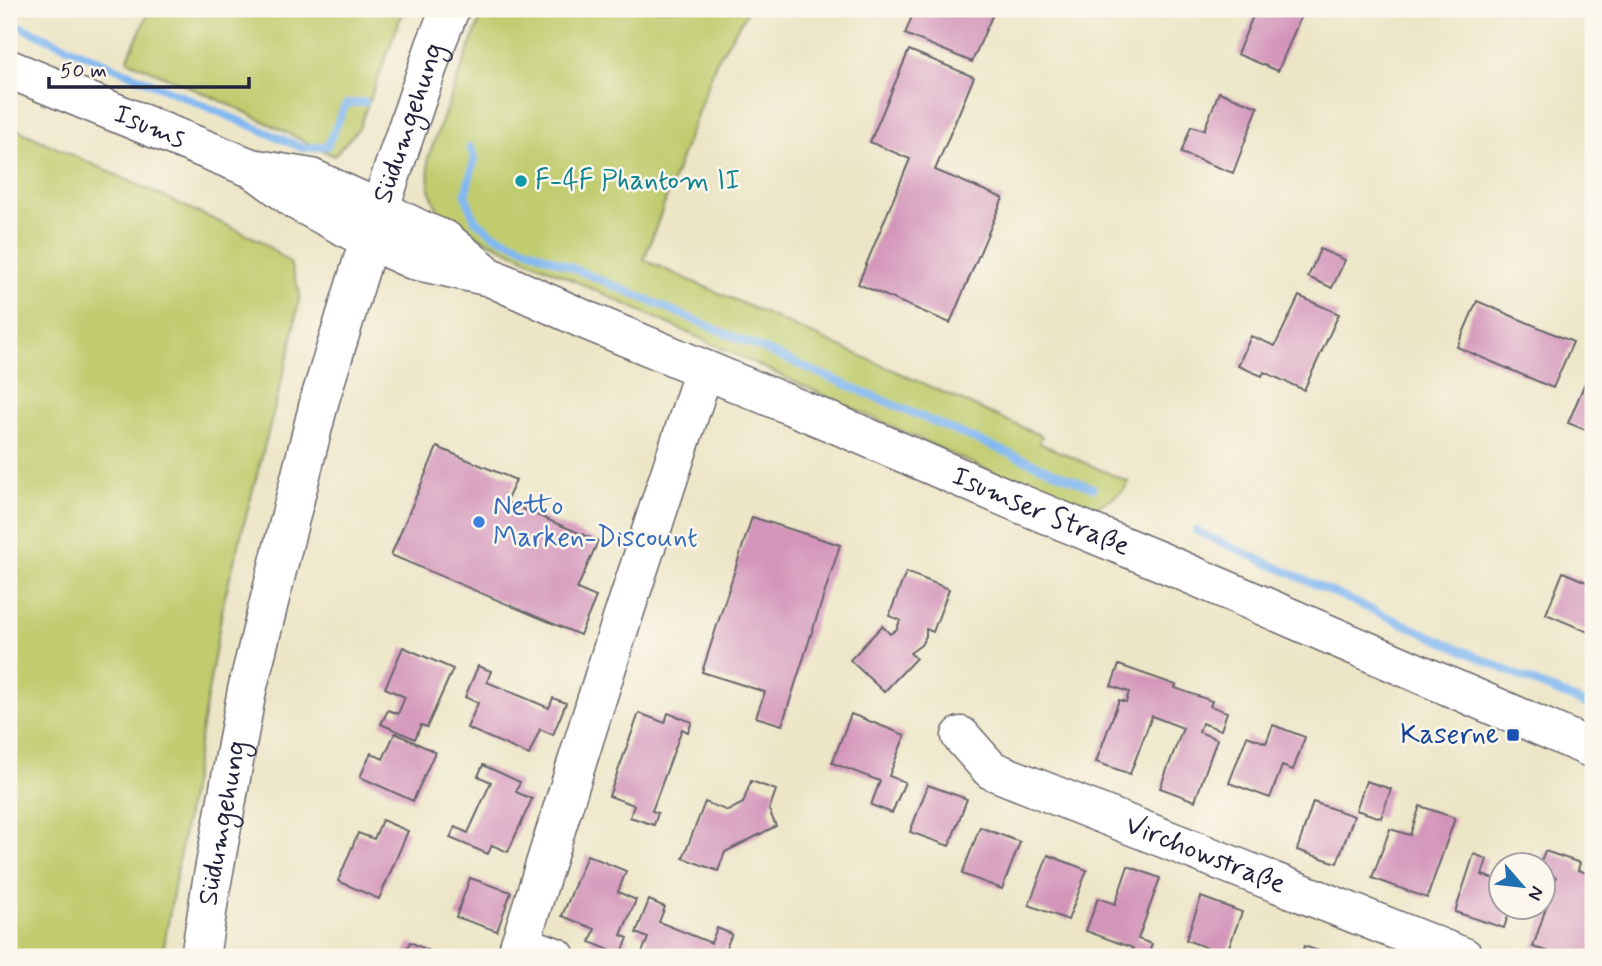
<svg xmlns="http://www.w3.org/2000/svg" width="1602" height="966" font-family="Mynerve,sans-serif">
  <rect width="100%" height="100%" fill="#fbf7ec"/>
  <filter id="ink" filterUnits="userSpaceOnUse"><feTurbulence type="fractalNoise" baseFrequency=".0143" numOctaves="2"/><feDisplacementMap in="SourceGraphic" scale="14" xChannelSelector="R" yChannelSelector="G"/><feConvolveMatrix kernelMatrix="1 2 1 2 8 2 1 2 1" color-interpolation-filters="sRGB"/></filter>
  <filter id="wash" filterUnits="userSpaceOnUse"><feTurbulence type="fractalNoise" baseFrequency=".00686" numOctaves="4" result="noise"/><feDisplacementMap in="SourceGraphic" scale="28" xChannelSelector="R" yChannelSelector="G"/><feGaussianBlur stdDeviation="1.57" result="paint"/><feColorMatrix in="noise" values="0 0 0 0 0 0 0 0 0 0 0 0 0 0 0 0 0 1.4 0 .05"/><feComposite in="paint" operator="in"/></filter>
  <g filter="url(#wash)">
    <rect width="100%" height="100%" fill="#ece5c6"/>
    <path fill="#c0cc6e" stroke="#717754" stroke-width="2" d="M 150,9 L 404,9 L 359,128 L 334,156 L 237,108 L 127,60 Z
      M 484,9 L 749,9 L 716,62 L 644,260 L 1042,436 L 1039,443 L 1129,482 L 1122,492 L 1095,508 L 1070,504 L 1015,483 L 442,220 L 429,189 L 428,158 Z
      M 9,126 L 261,241 L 290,263 L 300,294 L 290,349 L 224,600 L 162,957 L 9,957 Z"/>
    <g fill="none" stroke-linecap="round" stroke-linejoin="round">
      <path stroke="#82b8f1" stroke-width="8" d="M 9,22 L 303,148 L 327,146 L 346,104 L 365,102
        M 470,147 L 475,158 L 465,195 L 475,220 L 493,234 L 936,423 L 1093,488
        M 1196,531 L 1524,678 L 1593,707"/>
    </g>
    <g id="blocks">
      <path fill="#d395ba" d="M 915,9 L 995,9 L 972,62 L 905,34 Z
        M 1256,9 L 1304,9 L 1278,71 L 1237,54 Z
        M 909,50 L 974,77 L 935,170 L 1003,198 L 950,323 L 858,284 L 910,159 L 870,142 Z
        M 1219,92 L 1258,107 L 1233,173 L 1181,153 L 1191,126 L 1204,130 Z
        M 1320,249 L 1345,260 L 1332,288 L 1308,277 Z
        M 1299,296 L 1339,314 L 1304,390 L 1264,372 L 1262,376 L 1238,366 L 1251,336 L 1275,346 Z
        M 1477,301 L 1573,342 L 1553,388 L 1457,347 Z
        M 1593,364 L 1593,433 L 1568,423 Z
        M 437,447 L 516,480 L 506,502 L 598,541 L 577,589 L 596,597 L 580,635 L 391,555 Z
        M 752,517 L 840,545 L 782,725 L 756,717 L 765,692 L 702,672 Z
        M 906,572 L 949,589 L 933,632 L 926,629 L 926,636 L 921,645 L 910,653 L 916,658 L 884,692 L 850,660 L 882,626 L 890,634 L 897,629 L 900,620 L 889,616 Z
        M 1563,572 L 1593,585 L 1593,634 L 1546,614 Z
        M 403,647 L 453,669 L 427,727 L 421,725 L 415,739 L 381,724 L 388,710 L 398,714 L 405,697 L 385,688 Z
        M 1119,665 L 1176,685 L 1175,688 L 1212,701 L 1210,706 L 1227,712 L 1221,730 L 1202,723 L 1199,732 L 1217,739 L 1195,801 L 1160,788 L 1183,728 L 1152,716 L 1130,774 L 1096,762 L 1119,700 L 1126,702 L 1129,692 L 1111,686 Z
        M 478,666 L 491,671 L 487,682 L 549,708 L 553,698 L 566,703 L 553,735 L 540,729 L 529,755 L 467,728 L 478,703 L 465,697 Z
        M 639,713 L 665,723 L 668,713 L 692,722 L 688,732 L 682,729 L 652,811 L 658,813 L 654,825 L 630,817 L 634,805 L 609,796 Z
        M 851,714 L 905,735 L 889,776 L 905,782 L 892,813 L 871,805 L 880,781 L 832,763 Z
        M 1273,725 L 1305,737 L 1293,770 L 1282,766 L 1270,798 L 1229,783 L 1247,736 L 1266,743 Z
        M 395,733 L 435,752 L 413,801 L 360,777 L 371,753 L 383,759 Z
        M 483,765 L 520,782 L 516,792 L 532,799 L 508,852 L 492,845 L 488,854 L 450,838 L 455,827 L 468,833 L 491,782 L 478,776 Z
        M 751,781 L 776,790 L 769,810 L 776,826 L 725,852 L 718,871 L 683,858 L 705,802 L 728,811 L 743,803 Z
        M 1366,781 L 1391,789 L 1381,818 L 1356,810 Z
        M 928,785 L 967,799 L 949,846 L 910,832 Z
        M 1313,802 L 1354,816 L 1337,863 L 1297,850 Z
        M 1420,806 L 1455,818 L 1427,898 L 1372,878 L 1390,829 L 1410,835 Z
        M 382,820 L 408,831 L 379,899 L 338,881 L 358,833 L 374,839 Z
        M 980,827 L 1020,842 L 1002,889 L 962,874 Z
        M 1545,851 L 1580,863 L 1578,870 L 1593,875 L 1593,957 L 1566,957 L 1533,947 L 1556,877 L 1542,873 L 1542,864 L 1540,864 Z
        M 1474,854 L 1487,859 L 1482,875 L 1500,881 L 1500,906 L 1511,906 L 1504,928 L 1455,912 Z
        M 587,855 L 626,871 L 618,892 L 636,900 L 621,935 L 628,938 L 621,955 L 590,942 L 595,929 L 562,916 Z
        M 1048,855 L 1087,870 L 1068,920 L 1029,905 Z
        M 1128,866 L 1160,878 L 1138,939 L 1152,944 L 1147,957 L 1129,957 L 1133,948 L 1086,931 L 1098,898 L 1115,904 Z
        M 470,878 L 511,892 L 497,931 L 456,917 Z
        M 1201,897 L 1242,912 L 1225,957 L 1213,957 L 1216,951 L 1186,940 Z
        M 649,900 L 665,907 L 659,922 L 711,943 L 717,928 L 732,934 L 722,957 L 640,957 L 648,938 L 636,933 Z
        M 410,942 L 432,952 L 429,957 L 403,957 Z
        M 1304,946 L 1336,957 L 1300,957 Z"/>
    </g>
  </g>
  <g filter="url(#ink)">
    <use href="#blocks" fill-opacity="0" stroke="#69666c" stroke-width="2"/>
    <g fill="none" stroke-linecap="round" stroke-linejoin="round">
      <g stroke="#69666c" stroke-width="41">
        <g id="minor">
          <path d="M 379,209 L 425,232 L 445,240 L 483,271"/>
          <path id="s1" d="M 369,240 L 413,260 L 490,277 L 583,319 L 857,433 L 1021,504 L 1162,562 L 1593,749"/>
          <path id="s2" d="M 961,736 L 991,770 L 1464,957"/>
          <path d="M 520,944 L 556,957"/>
          <path d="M 516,957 L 615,641 L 704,370"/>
        </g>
      </g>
      <g stroke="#69666c" stroke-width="41">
        <g id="major">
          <path id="s3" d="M 9,69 L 251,168 L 311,178 L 379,209"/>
          <path d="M 259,173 L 297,201 L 369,240"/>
          <path id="s4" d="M 200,957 L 211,887 L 247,690 L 320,399 L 369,240 L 435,46 L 450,9"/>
        </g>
      </g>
      <use href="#minor" stroke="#fff" stroke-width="38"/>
      <use href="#major" stroke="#fff" stroke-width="38"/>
    </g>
  </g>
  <circle fill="#0f9aa8" stroke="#fbf7ec" stroke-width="2.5" cx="521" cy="181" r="7"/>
  <circle fill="#3f7fe0" stroke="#fbf7ec" stroke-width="2.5" cx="479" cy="522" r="7"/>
  <rect fill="#1a4fb4" stroke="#fbf7ec" stroke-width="2.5" x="1506" y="728" width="14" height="14" rx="3.5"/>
  <g text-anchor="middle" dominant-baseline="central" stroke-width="5" stroke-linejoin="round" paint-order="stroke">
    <g font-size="28" fill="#22223b" stroke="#fbf7ec">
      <text stroke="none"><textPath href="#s4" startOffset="861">Südumgehung</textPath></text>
      <text stroke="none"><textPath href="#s3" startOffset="152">Isums</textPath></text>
      <text stroke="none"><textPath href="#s1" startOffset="726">Isumser Straße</textPath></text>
      <text stroke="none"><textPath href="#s4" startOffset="136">Südumgehung</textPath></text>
      <text stroke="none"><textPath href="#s2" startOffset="276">Virchowstraße</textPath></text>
    </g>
    <g font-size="28" fill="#0d838f" stroke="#fbf7ec" text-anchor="start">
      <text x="535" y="181">F-4F Phantom II</text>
    </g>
    <g font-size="28" fill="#366cbe" stroke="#fbf7ec" text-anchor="start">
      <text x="493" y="506">Netto<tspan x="493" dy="32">Marken-Discount</tspan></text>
    </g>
    <g font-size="28" fill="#164399" stroke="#fbf7ec" text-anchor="end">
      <text x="1499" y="735">Kaserne</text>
    </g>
  </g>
  <rect width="1602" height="966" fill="none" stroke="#fbf7ec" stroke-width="35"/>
  <g transform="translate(1522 886) rotate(118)"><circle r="33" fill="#fbf7ec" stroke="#a4a2a5" stroke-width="2"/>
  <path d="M0-5L12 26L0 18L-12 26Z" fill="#1f6fb2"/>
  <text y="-10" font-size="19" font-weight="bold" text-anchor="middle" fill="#22223b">N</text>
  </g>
  <path d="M49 77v10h200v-10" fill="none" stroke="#22223b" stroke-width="3.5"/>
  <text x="60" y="77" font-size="21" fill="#22223b" stroke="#fbf7ec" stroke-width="5" paint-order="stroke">50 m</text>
</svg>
